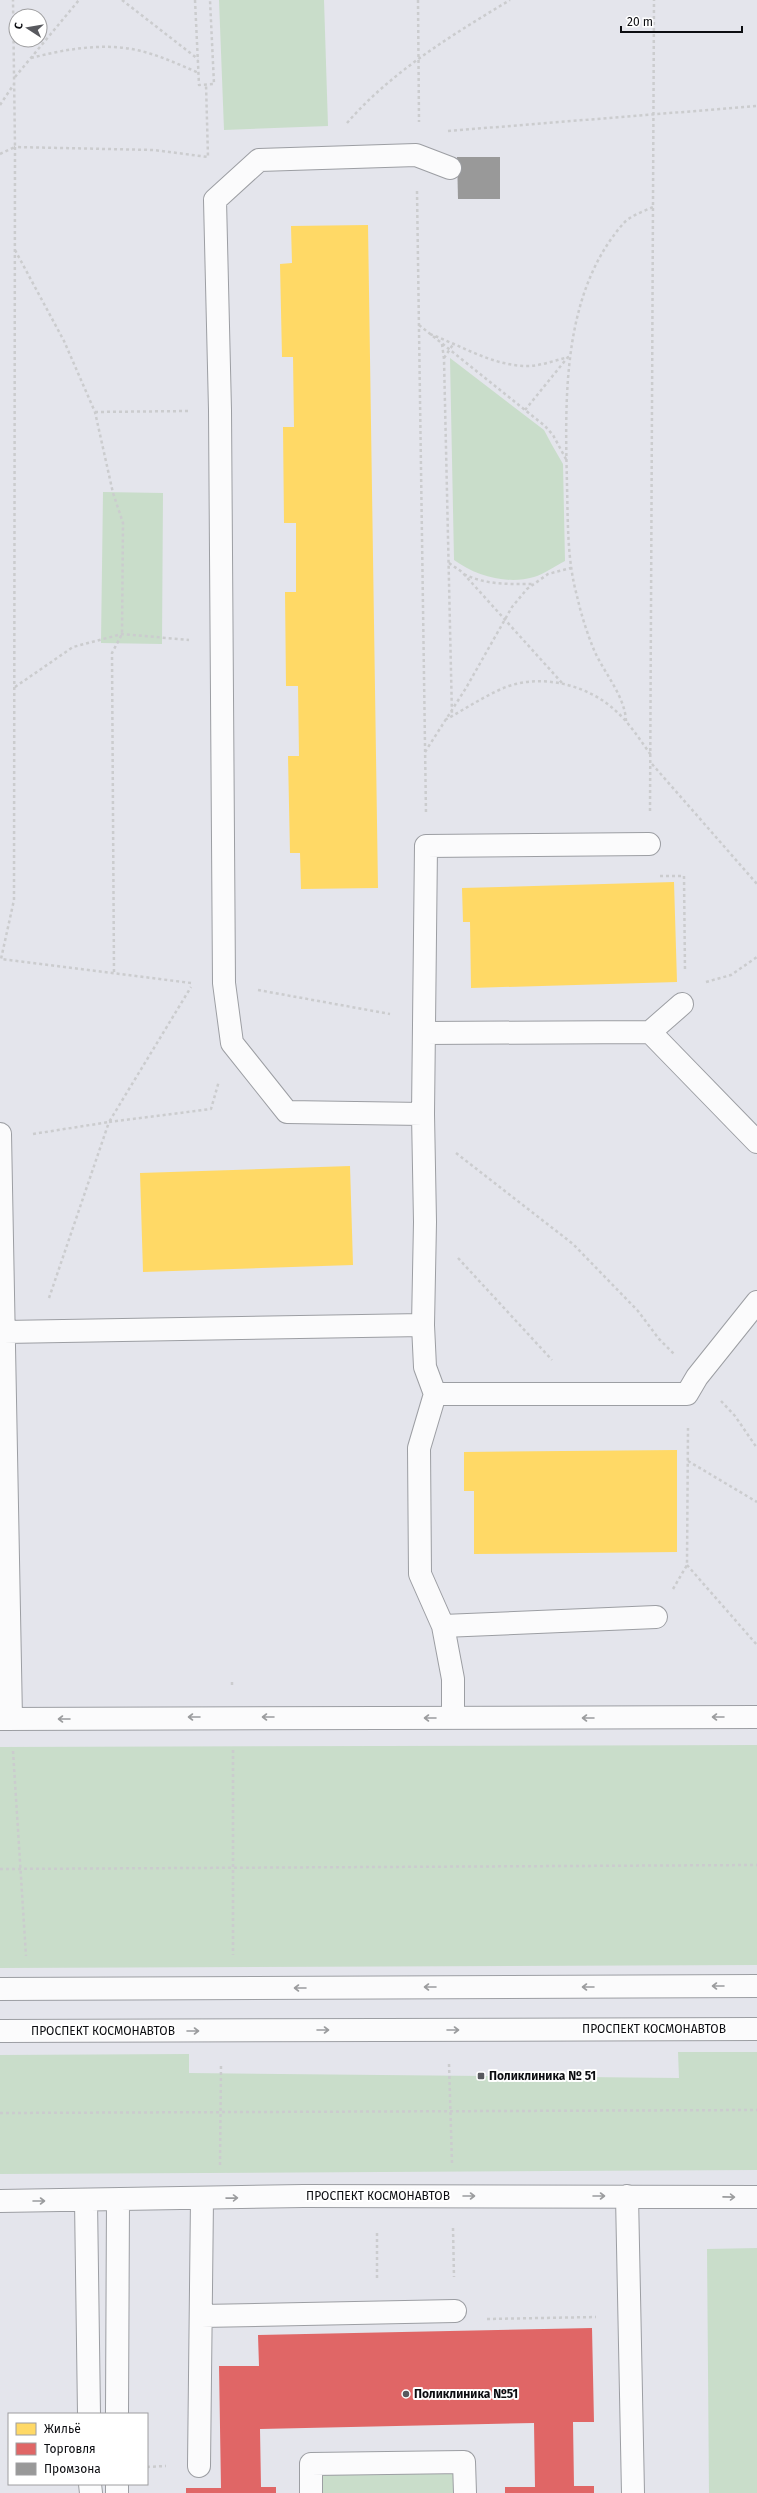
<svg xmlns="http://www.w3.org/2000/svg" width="757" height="2493" font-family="'Fira Sans',sans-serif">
  <rect width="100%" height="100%" fill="#e4e5ec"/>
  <path fill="#c9ddca" d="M 219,0 L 324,0 L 328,126 L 224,130 Z
    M 450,358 L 544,430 L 552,445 L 563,464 L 565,561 C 555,566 544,574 534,577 C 507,585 476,576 454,560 Z
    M 103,492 L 163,493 L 162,644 L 101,643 Z
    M 757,1745 L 757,1965 L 0,1968 L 0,1747 Z
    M 678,2052 L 757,2052 L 757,2170 L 0,2174 L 0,2055 L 189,2054 L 189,2073 L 679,2078 Z
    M 757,2248 L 757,2493 L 709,2493 L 707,2249 Z
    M 464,2462 L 465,2493 L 311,2493 L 311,2464 Z"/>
  <path fill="#ffd966" d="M 368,225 L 378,888 L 301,889 L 300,853 L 290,853 L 288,756 L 299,756 L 298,686 L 286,686 L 285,592 L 296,592 L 296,523 L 284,523 L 283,427 L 294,427 L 293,357 L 282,357 L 280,264 L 292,263 L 291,226 Z
    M 674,882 L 677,982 L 471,988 L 470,922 L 463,922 L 462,888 Z
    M 350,1166 L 353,1265 L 143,1272 L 140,1173 Z
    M 677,1450 L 677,1552 L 474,1554 L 474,1491 L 464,1491 L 464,1452 Z"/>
  <path fill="#e06666" d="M 592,2328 L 594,2422 L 573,2422 L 574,2486 L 594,2486 L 594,2493 L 505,2493 L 505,2487 L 535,2487 L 534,2423 L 260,2429 L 261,2487 L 276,2487 L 276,2493 L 186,2493 L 186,2488 L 221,2488 L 219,2366 L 259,2366 L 258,2335 Z"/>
  <path fill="#999" d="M 457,157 L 500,157 L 500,199 L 458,199 Z"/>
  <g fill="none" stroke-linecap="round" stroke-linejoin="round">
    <g stroke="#9c9ea3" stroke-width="24">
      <path id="minor" d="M 650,1032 L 682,1004
        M 424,1033 L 650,1032 L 757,1142
        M 423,1114 L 287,1112 L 232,1043 L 224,983 L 220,410 L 215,200 L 259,160 L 416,155 L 450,168
        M 0,1134 L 11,1719
        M 4,1332 L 423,1325
        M 435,1394 L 687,1394 L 697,1377 L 757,1302
        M 443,1626 L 656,1617
        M 453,1718 L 453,1679 L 443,1626 L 420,1574 L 419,1448 L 435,1394 L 425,1367 L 423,1325 L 425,1222 L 423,1114 L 426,846 L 649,844
        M 0,1719 L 757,1717
        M 0,1989 L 757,1986
        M 0,2031 L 757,2029
        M 627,2196 L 633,2493
        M 86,2200 L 89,2414
        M 0,2201 L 304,2196 L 757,2197
        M 201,2316 L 455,2311
        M 117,2414 L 118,2200
        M 199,2466 L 202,2199
        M 90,2484 L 91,2493
        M 117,2484 L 117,2493
        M 311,2493 L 311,2464 L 464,2462 L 465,2493"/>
    </g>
    <path stroke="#cbccce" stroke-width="2.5" stroke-dasharray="3 3" stroke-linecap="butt" d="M 122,0 L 198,59
      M 195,0 L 199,85 L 214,84 L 210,0
      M 418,0 L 419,122
      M 31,58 C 66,49 105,42 141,51 C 161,56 180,65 199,73
      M 15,77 L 79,0
      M 0,105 L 14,84
      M 347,123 C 391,72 452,35 510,0
      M 448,131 L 757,106
      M 0,154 L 15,147 L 13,0
      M 417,191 L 426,814
      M 15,250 L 64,341 L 95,412 L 113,493 L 123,523 L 122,634 L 112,653 L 114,973
      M 419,325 L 545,426 L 553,435 L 567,461
      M 430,334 C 462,346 495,367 530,366 C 543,365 556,360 569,357
      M 442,344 L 444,359 L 452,716
      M 444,358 L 454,343
      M 525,410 L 568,357
      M 95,412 L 188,411
      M 449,563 L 462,572 L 563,684
      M 464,574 C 485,585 509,584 532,584
      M 15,687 L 73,647 L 122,634 L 189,640
      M 445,720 C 463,710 480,699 499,690 C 536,672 587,683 617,712 C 631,725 640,740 651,755
      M 626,721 C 625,696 604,673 594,650 C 587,633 581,614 577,596 C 567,560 568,522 567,485 C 565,398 562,295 622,225 C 629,216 642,212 653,207
      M 425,752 L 466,688 L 512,607 L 527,589 L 548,574 L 571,568
      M 652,764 L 757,884
      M 650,811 L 654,0
      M 660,876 L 684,876 L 685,972
      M 706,982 L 731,975 L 757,957
      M 191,983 L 1,959 L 14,900 L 15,147 L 154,150 L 208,157 L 206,84
      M 258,990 L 390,1014
      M 33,1134 L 109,1122 L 191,987
      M 456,1153 L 573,1244 L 638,1311 L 659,1339 L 674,1354
      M 458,1258 L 552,1360
      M 49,1298 L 109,1122 L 211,1109 L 219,1081
      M 721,1401 L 735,1416 L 757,1448
      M 688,1461 L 757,1502
      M 687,1565 L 757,1645
      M 673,1589 L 687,1565 L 688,1428
      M 232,1685 L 232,1680
      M 233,1750 L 233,1955
      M 13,1751 L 26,1956
      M 0,1869 L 757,1865
      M 449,2064 L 452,2163
      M 0,2113 L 757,2110
      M 220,2165 L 221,2064
      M 453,2228 L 454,2277
      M 377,2233 L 377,2280
      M 487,2319 L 596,2317
      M 147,2467 L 166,2466"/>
    <use href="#minor" stroke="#fbfbfc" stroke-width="22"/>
  </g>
  <defs><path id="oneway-shaft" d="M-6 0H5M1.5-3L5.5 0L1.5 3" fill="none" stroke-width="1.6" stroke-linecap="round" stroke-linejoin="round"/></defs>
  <g stroke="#9b9c9e">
    <use href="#oneway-shaft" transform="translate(194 1717) rotate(180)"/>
    <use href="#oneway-shaft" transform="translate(268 1717) rotate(-180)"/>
    <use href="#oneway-shaft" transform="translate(718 1717) rotate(180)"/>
    <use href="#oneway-shaft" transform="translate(430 1718) rotate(-180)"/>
    <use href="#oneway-shaft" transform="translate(588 1718) rotate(180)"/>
    <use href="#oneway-shaft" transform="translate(64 1719) rotate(180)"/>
    <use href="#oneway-shaft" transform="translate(718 1986) rotate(180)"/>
    <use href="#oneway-shaft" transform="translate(430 1987) rotate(180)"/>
    <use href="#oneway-shaft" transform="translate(588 1987) rotate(180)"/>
    <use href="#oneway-shaft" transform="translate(300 1988) rotate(180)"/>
    <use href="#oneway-shaft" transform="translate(323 2030)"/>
    <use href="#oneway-shaft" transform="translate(453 2030)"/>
    <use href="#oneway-shaft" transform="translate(193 2031)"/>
    <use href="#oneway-shaft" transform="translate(469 2196)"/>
    <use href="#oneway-shaft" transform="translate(599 2196)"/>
    <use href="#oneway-shaft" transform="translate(729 2197) rotate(1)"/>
    <use href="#oneway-shaft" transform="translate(232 2198) rotate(-1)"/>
    <use href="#oneway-shaft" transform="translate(39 2201)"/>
  </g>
  <g fill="#58595e" stroke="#fff" stroke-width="1.5">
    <rect x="477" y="2072" width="8" height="8" rx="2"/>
    <circle cx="406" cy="2394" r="4"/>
  </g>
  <g text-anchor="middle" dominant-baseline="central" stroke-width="4" stroke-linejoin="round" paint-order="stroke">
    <g font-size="12" fill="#0c0d11" stroke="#fff">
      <text x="654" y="2029">ПРОСПЕКТ КОСМОНАВТОВ</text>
      <text x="103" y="2031">ПРОСПЕКТ КОСМОНАВТОВ</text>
      <text x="378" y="2196">ПРОСПЕКТ КОСМОНАВТОВ</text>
    </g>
    <g font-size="12" font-weight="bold" fill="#0c0d11" stroke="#fff" text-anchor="start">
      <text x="489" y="2076">Поликлиника № 51</text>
      <text x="414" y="2394">Поликлиника №51</text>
    </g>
  </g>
  <rect x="8" y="2413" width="140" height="72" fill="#ffffff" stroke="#9e9ea0"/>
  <rect x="16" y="2423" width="20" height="12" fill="#ffd966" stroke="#9e9ea0"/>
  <text x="44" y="2433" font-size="12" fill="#0c0d11">Жильё</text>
  <rect x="16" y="2443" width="20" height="12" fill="#e06666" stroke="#9e9ea0"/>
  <text x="44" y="2453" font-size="12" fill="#0c0d11">Торговля</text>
  <rect x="16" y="2463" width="20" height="12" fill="#999999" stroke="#9e9ea0"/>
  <text x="44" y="2473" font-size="12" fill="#0c0d11">Промзона</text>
  <g transform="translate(28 28) rotate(282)"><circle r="19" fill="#ffffff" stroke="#9e9ea0"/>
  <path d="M0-3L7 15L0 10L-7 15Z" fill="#58595e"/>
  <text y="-6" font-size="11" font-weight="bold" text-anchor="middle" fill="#0c0d11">С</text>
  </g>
  <path d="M621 26v6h121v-6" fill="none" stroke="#0c0d11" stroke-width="2"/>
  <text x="627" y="26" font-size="12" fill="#0c0d11" stroke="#ffffff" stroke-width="3" paint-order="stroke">20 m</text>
</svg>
